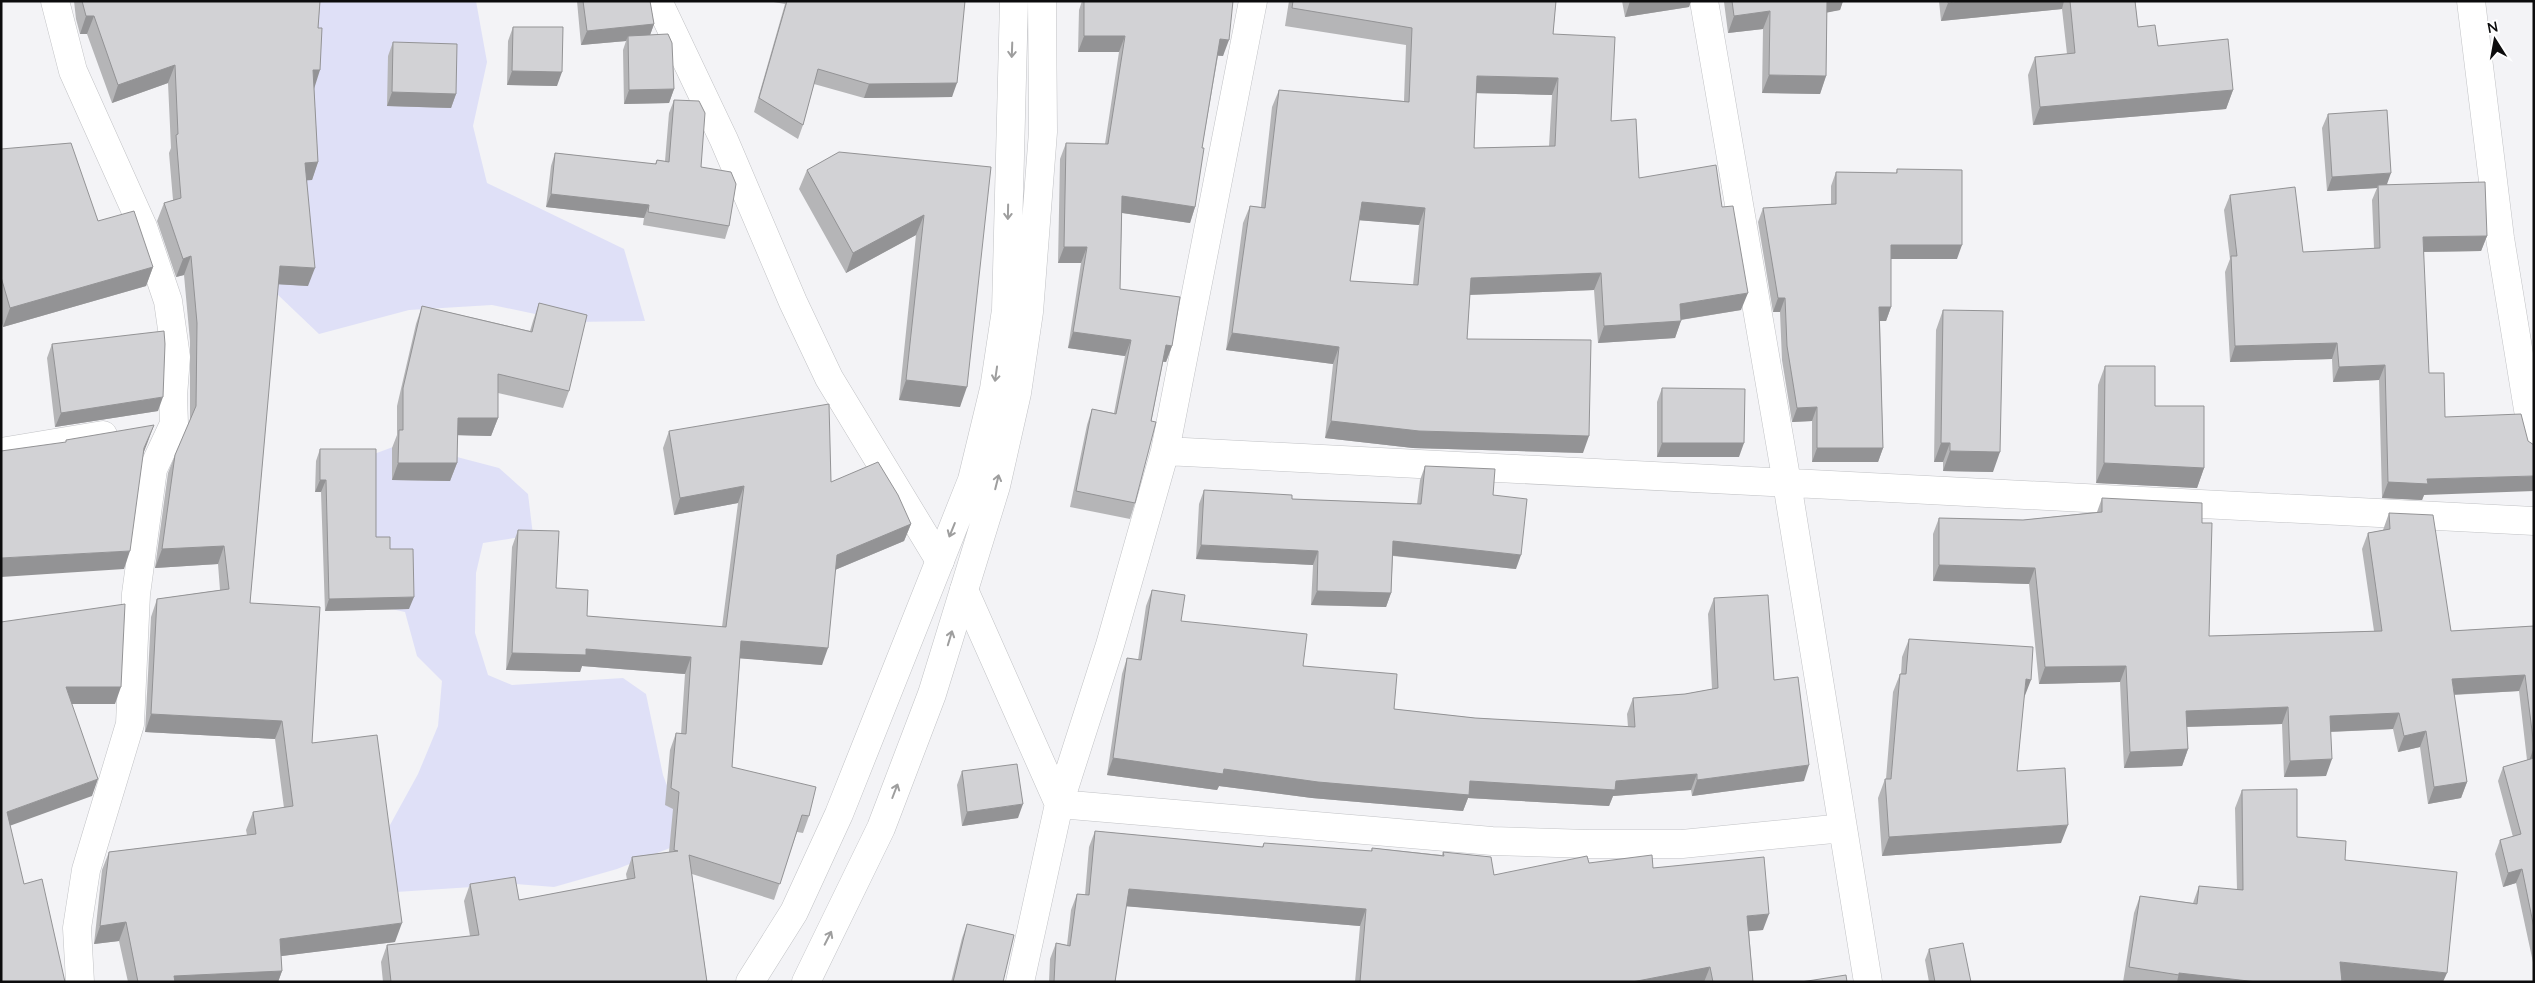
<svg xmlns="http://www.w3.org/2000/svg" width="2535" height="983" font-family="Lato,sans-serif">
  <rect width="100%" height="100%" fill="#f3f3f6"/>
  <path fill="#dfe0f7" d="M 311,1 L 476,1 L 487,62 L 473,126 L 487,183 L 624,249 L 645,321 L 573,322 L 492,305 L 409,310 L 319,334 L 276,293 Z
    M 420,437 L 457,457 L 499,468 L 528,494 L 533,535 L 483,543 L 476,573 L 475,633 L 488,675 L 512,685 L 623,678 L 646,694 L 663,775 L 679,818 L 675,846 L 617,869 L 554,887 L 516,884 L 381,893 L 390,825 L 418,774 L 438,726 L 442,681 L 417,656 L 405,612 L 387,608 L 356,493 L 374,454 Z"/>
  <g fill="none" stroke-linecap="round" stroke-linejoin="round">
    <g stroke="#c1c2c5" stroke-width="29">
      <path id="minor" d="M 55,1 L 73,71 L 143,227 L 168,301 L 176,357 L 173,396 L 174,424 L 153,469 L 136,594 L 130,724 L 86,870 L 77,928 L 80,982
        M 658,1 L 724,140 L 793,302 L 829,378 L 940,561
        M 1704,1 L 1787,483 L 1868,982
        M 2471,1 L 2500,238 L 2534,446
        M 1165,451 L 2534,521
        M 1,452 L 103,435
        M 964,590 L 1059,804 L 1492,841 L 1589,844 L 1682,844 L 1843,828
        M 1020,982 L 1059,804 L 1110,645 L 1165,451 L 1253,1"/>
    </g>
    <g stroke="#c1c2c5" stroke-width="29">
      <path id="tertiary" d="M 750,982 L 794,912 L 839,814 L 972,480 L 994,389 L 1006,310 L 1014,1
        M 806,982 L 881,828 L 932,694 L 996,486 L 1017,393 L 1029,312 L 1043,132 L 1042,1"/>
    </g>
    <use href="#minor" stroke="#fff" stroke-width="28"/>
    <use href="#tertiary" stroke="#fff" stroke-width="28"/>
  </g>
  <path fill="#b5b5b7" fill-rule="evenodd" d="M 74,1 L 320,1 L 314,88 L 318,162 L 312,180 L 307,180 L 308,286 L 278,284 L 250,603 L 312,743 L 395,942 L 281,956 L 282,971 L 278,982 L 128,982 L 119,941 L 94,944 L 102,870 L 109,852 L 247,835 L 246,830 L 253,812 L 284,808 L 275,739 L 145,732 L 151,617 L 157,599 L 220,590 L 218,564 L 155,568 L 168,473 L 175,455 L 190,421 L 190,341 L 184,275 L 176,277 L 157,221 L 164,203 L 173,200 L 169,153 L 171,148 L 168,83 L 112,103 L 87,34 L 80,34 L 76,19 Z
    M 577,1 L 650,1 L 654,24 L 650,35 L 674,89 L 669,103 L 624,104 L 623,50 L 626,41 L 581,45 Z
    M 768,1 L 965,1 L 952,97 L 864,98 L 814,84 L 803,125 L 798,139 L 754,112 L 785,4 Z
    M 1082,1 L 1233,1 L 1223,56 L 1218,56 L 1202,148 L 1195,207 L 1190,223 L 1122,213 L 1120,289 L 1172,346 L 1166,362 L 1163,362 L 1135,503 L 1130,519 L 1070,507 L 1087,425 L 1092,409 L 1114,413 L 1125,356 L 1068,348 L 1081,263 L 1058,263 L 1060,159 L 1066,143 L 1105,144 L 1119,52 L 1078,52 L 1079,10 Z
    M 1289,1 L 1556,1 L 1553,34 L 1611,121 L 1639,178 L 1722,207 L 1741,310 L 1681,320 L 1675,338 L 1598,343 L 1594,290 L 1470,295 L 1467,339 L 1583,453 L 1413,448 L 1325,438 L 1333,364 L 1226,350 L 1243,223 L 1250,206 L 1261,207 L 1272,107 L 1279,90 L 1404,101 L 1406,45 L 1285,26 ZM 1476,93 L 1552,95 L 1549,146 L 1474,148 ZM 1359,220 L 1419,225 L 1413,285 L 1350,281 Z
    M 1622,1 L 1691,1 L 1689,7 L 1625,17 Z
    M 1720,1 L 1843,1 L 1840,10 L 1827,12 L 1826,76 L 1820,94 L 1762,93 L 1763,29 L 1728,33 L 1724,2 L 1720,2 Z
    M 1939,1 L 2135,1 L 2138,27 L 2158,46 L 2233,90 L 2226,109 L 2033,125 L 2028,75 L 2035,57 L 2067,54 L 2062,9 L 1941,21 Z
    M 513,27 L 557,86 L 507,85 L 508,41 Z
    M 393,42 L 456,94 L 451,108 L 387,106 L 388,56 Z
    M 674,100 L 701,167 L 729,226 L 725,239 L 643,225 L 644,218 L 546,207 L 551,166 L 555,153 L 655,164 L 657,160 L 665,161 L 669,113 Z
    M 2328,114 L 2387,184 L 2487,236 L 2481,251 L 2424,252 L 2424,495 L 2422,500 L 2382,498 L 2379,380 L 2333,382 L 2332,359 L 2230,362 L 2225,272 L 2230,259 L 2224,210 L 2230,195 L 2303,252 L 2374,248 L 2372,200 L 2377,188 L 2327,191 L 2322,128 Z
    M 1,149 L 98,221 L 153,267 L 146,286 L 3,327 L 1,320 Z
    M 991,167 L 960,407 L 899,400 L 916,235 L 846,273 L 799,189 L 807,170 Z
    M 1897,169 L 1957,259 L 1891,259 L 1891,307 L 1886,321 L 1880,321 L 1883,448 L 1878,462 L 1812,462 L 1812,421 L 1792,422 L 1782,360 L 1780,312 L 1773,312 L 1758,222 L 1763,208 L 1831,204 L 1831,186 L 1836,172 L 1896,173 Z
    M 539,303 L 569,391 L 563,408 L 498,393 L 498,418 L 491,436 L 457,435 L 457,463 L 450,481 L 392,480 L 392,448 L 397,435 L 397,406 L 416,324 L 422,306 L 530,331 L 533,321 Z
    M 1943,310 L 1993,472 L 1943,471 L 1943,462 L 1934,462 L 1936,330 Z
    M 52,344 L 158,411 L 55,427 L 47,358 Z
    M 2105,366 L 2155,406 L 2204,468 L 2197,488 L 2096,483 L 2098,385 Z
    M 1662,388 L 1739,457 L 1657,457 L 1657,402 Z
    M 669,431 L 831,482 L 911,524 L 904,541 L 835,570 L 822,665 L 740,658 L 732,767 L 809,816 L 803,833 L 797,832 L 774,900 L 692,874 L 707,982 L 383,982 L 381,962 L 387,945 L 470,936 L 464,901 L 470,884 L 519,900 L 627,880 L 626,874 L 632,857 L 669,852 L 673,809 L 665,805 L 670,750 L 676,733 L 681,734 L 685,674 L 582,666 L 580,672 L 506,670 L 512,547 L 518,530 L 556,588 L 587,616 L 722,627 L 738,503 L 674,515 L 663,448 Z
    M 320,449 L 376,537 L 409,609 L 325,611 L 321,492 L 315,492 L 316,461 Z
    M 1425,466 L 1493,495 L 1516,569 L 1393,556 L 1391,593 L 1386,607 L 1311,605 L 1313,565 L 1196,559 L 1199,504 L 1204,490 L 1292,499 L 1417,504 L 1420,480 Z
    M 2102,498 L 2202,523 L 2209,636 L 2374,631 L 2362,549 L 2368,533 L 2383,530 L 2389,513 L 2451,631 L 2534,626 L 2534,967 L 2516,883 L 2503,887 L 2495,854 L 2500,840 L 2513,837 L 2498,781 L 2503,767 L 2527,760 L 2519,691 L 2454,695 L 2467,782 L 2461,798 L 2428,804 L 2420,747 L 2398,752 L 2393,729 L 2331,732 L 2326,776 L 2284,777 L 2282,724 L 2187,727 L 2188,749 L 2182,766 L 2124,768 L 2120,682 L 2039,684 L 2029,584 L 1933,581 L 1933,534 L 1939,518 L 2023,520 L 2097,512 Z
    M 1152,590 L 1181,621 L 1303,666 L 1394,709 L 1475,718 L 1628,727 L 1627,714 L 1633,698 L 1685,694 L 1712,689 L 1708,614 L 1714,598 L 1774,680 L 1804,781 L 1692,796 L 1691,790 L 1613,796 L 1609,806 L 1468,798 L 1463,811 L 1312,798 L 1219,786 L 1217,790 L 1107,775 L 1122,674 L 1127,658 L 1138,660 L 1146,606 Z
    M 1909,639 L 2024,697 L 2017,771 L 2061,843 L 1882,856 L 1878,798 L 1885,779 L 1886,779 L 1893,692 L 1900,674 L 1901,674 L 1902,657 Z
    M 962,771 L 1018,818 L 962,826 L 957,785 Z
    M 2242,790 L 2297,837 L 2345,860 L 2342,982 L 2123,982 L 2134,913 L 2140,896 L 2193,903 L 2199,886 L 2237,890 L 2235,808 Z
    M 1095,831 L 1262,847 L 1264,843 L 1371,851 L 1372,848 L 1442,855 L 1443,852 L 1494,875 L 1589,863 L 1653,868 L 1763,930 L 1749,931 L 1753,982 L 1355,982 L 1360,926 L 1126,906 L 1115,982 L 1049,982 L 1050,959 L 1056,943 L 1067,945 L 1071,910 L 1077,894 L 1085,895 L 1089,847 Z
    M 967,924 L 1003,982 L 951,982 L 962,938 Z
    M 1929,949 L 1971,982 L 1929,982 L 1925,960 Z"/>
  <path fill="#939395" d="M 1630,1 L 1691,1 L 1689,7 L 1625,17 Z
    M 1825,1 L 1843,1 L 1840,10 L 1820,14 Z
    M 1962,1 L 2064,1 L 2062,9 L 1941,21 L 1948,3 Z
    M 1770,11 L 1763,29 L 1728,33 L 1734,16 Z
    M 86,16 L 94,16 L 87,34 L 80,34 Z
    M 654,24 L 649,38 L 628,36 L 626,41 L 581,45 L 587,31 Z
    M 1084,36 L 1125,36 L 1119,52 L 1078,52 Z
    M 1220,39 L 1229,40 L 1223,56 L 1215,55 Z
    M 175,65 L 168,83 L 112,103 L 118,85 Z
    M 313,70 L 320,70 L 314,89 Z
    M 512,71 L 562,72 L 557,86 L 507,85 Z
    M 1769,75 L 1826,76 L 1820,94 L 1762,93 Z
    M 1477,76 L 1558,78 L 1552,95 L 1471,93 Z
    M 957,83 L 952,97 L 864,98 L 869,84 Z
    M 674,89 L 669,103 L 624,104 L 629,90 Z
    M 2233,90 L 2226,109 L 2033,125 L 2040,107 Z
    M 392,92 L 456,94 L 451,108 L 387,106 Z
    M 318,162 L 312,180 L 299,181 L 305,163 Z
    M 2391,173 L 2386,187 L 2378,185 L 2377,188 L 2327,191 L 2332,177 Z
    M 551,194 L 649,205 L 644,218 L 546,207 Z
    M 1122,196 L 1195,207 L 1190,223 L 1116,212 Z
    M 1362,202 L 1425,208 L 1419,225 L 1356,220 Z
    M 924,215 L 916,235 L 846,273 L 853,253 Z
    M 2487,236 L 2481,251 L 2417,252 L 2423,237 Z
    M 1891,245 L 1962,245 L 1957,259 L 1886,259 Z
    M 1064,247 L 1087,247 L 1081,263 L 1058,263 Z
    M 191,256 L 184,275 L 176,277 L 183,259 Z
    M 280,266 L 315,268 L 308,286 L 273,284 Z
    M 153,267 L 146,286 L 3,327 L 10,308 Z
    M 1601,273 L 1594,290 L 1465,295 L 1471,278 Z
    M 1748,293 L 1741,310 L 1673,321 L 1680,304 Z
    M 1778,298 L 1785,298 L 1780,312 L 1773,312 Z
    M 1879,307 L 1891,307 L 1886,321 L 1874,321 Z
    M 1681,321 L 1675,338 L 1598,343 L 1604,326 Z
    M 1073,332 L 1131,340 L 1125,356 L 1068,348 Z
    M 1232,333 L 1339,347 L 1333,364 L 1226,350 Z
    M 2337,343 L 2332,359 L 2230,362 L 2235,346 Z
    M 1166,345 L 1172,346 L 1166,362 L 1160,361 Z
    M 2385,365 L 2379,380 L 2333,382 L 2339,367 Z
    M 906,380 L 967,387 L 960,407 L 899,400 Z
    M 163,397 L 158,411 L 55,427 L 61,413 Z
    M 1817,407 L 1812,421 L 1792,422 L 1797,408 Z
    M 458,418 L 498,418 L 491,436 L 451,435 Z
    M 1331,421 L 1589,436 L 1583,453 L 1413,448 L 1325,438 Z
    M 154,425 L 147,444 L 138,467 L 144,448 Z
    M 1662,443 L 1744,443 L 1739,457 L 1657,457 Z
    M 1941,443 L 1950,443 L 1943,462 L 1934,462 Z
    M 1817,448 L 1883,448 L 1878,462 L 1812,462 Z
    M 1950,451 L 2000,452 L 1993,472 L 1943,471 Z
    M 398,463 L 457,463 L 450,481 L 392,480 Z
    M 2104,463 L 2204,468 L 2197,488 L 2096,483 Z
    M 2534,476 L 2534,491 L 2424,495 L 2422,500 L 2382,498 L 2388,482 L 2427,479 Z
    M 320,480 L 326,480 L 321,492 L 315,492 Z
    M 744,486 L 738,503 L 674,515 L 680,498 Z
    M 911,524 L 904,541 L 830,572 L 837,555 Z
    M 1393,541 L 1521,555 L 1516,569 L 1388,555 Z
    M 1201,545 L 1318,551 L 1313,565 L 1196,559 Z
    M 224,546 L 218,564 L 155,568 L 162,549 Z
    M 130,551 L 124,569 L 1,577 L 1,558 Z
    M 1939,565 L 2035,568 L 2029,584 L 1933,581 Z
    M 1317,591 L 1391,593 L 1386,607 L 1311,605 Z
    M 414,597 L 409,609 L 325,611 L 329,599 Z
    M 741,641 L 828,648 L 822,665 L 735,658 Z
    M 586,649 L 691,657 L 685,674 L 582,666 L 580,672 L 506,670 L 512,653 Z
    M 2126,666 L 2120,682 L 2039,684 L 2045,667 Z
    M 2525,675 L 2519,691 L 2446,695 L 2452,679 Z
    M 2026,679 L 2031,680 L 2024,698 Z
    M 66,687 L 121,687 L 115,704 L 60,704 Z
    M 2288,707 L 2282,724 L 2180,727 L 2186,711 Z
    M 2399,713 L 2393,729 L 2324,732 L 2330,716 Z
    M 151,714 L 282,721 L 275,739 L 145,732 Z
    M 2426,731 L 2420,747 L 2398,752 L 2404,736 Z
    M 2534,747 L 2534,763 L 2528,764 Z
    M 2188,749 L 2182,766 L 2124,768 L 2130,752 Z
    M 1113,758 L 1224,769 L 1470,781 L 1616,781 L 1697,774 L 1691,790 L 1613,796 L 1609,806 L 1468,798 L 1463,811 L 1312,798 L 1219,786 L 1217,790 L 1107,775 Z
    M 2332,759 L 2326,776 L 2284,777 L 2290,761 Z
    M 1809,765 L 1804,781 L 1692,796 L 1697,780 Z
    M 98,779 L 92,796 L 1,829 L 7,812 Z
    M 2467,782 L 2461,798 L 2428,804 L 2434,787 Z
    M 1023,804 L 1018,818 L 962,826 L 967,812 Z
    M 2068,825 L 2061,843 L 1882,856 L 1889,837 Z
    M 2522,869 L 2516,883 L 2503,887 L 2508,873 Z
    M 1129,889 L 1366,909 L 1360,926 L 1123,906 Z
    M 1769,914 L 1763,930 L 1741,932 L 1747,916 Z
    M 126,922 L 119,941 L 94,944 L 100,926 Z
    M 402,923 L 395,942 L 274,957 L 280,939 Z
    M 2340,962 L 2447,973 L 2443,982 L 2356,982 L 2334,980 Z
    M 1710,967 L 1704,982 L 1632,982 Z
    M 282,971 L 278,982 L 172,982 L 174,976 Z
    M 2179,973 L 2257,981 L 2177,982 Z"/>
  <path fill="#d2d2d5" stroke="#939395" fill-rule="evenodd" d="M 82,1 L 320,1 L 318,28 L 322,28 L 320,70 L 313,70 L 318,162 L 305,163 L 315,268 L 280,266 L 250,603 L 320,607 L 312,743 L 377,735 L 402,923 L 280,939 L 282,971 L 174,976 L 175,982 L 138,982 L 126,922 L 100,926 L 109,852 L 256,834 L 253,812 L 293,806 L 282,721 L 151,714 L 157,599 L 229,589 L 224,546 L 162,549 L 175,455 L 196,406 L 197,323 L 191,256 L 183,259 L 164,203 L 181,198 L 176,135 L 178,134 L 175,65 L 118,85 L 94,16 L 86,16 Z
    M 583,1 L 650,1 L 654,24 L 587,31 Z
    M 787,1 L 965,1 L 957,83 L 869,84 L 818,69 L 803,125 L 759,98 Z
    M 1084,1 L 1233,1 L 1229,40 L 1220,39 L 1202,148 L 1204,148 L 1195,207 L 1122,196 L 1120,289 L 1180,297 L 1172,346 L 1166,345 L 1151,421 L 1156,422 L 1135,503 L 1076,491 L 1092,409 L 1116,414 L 1131,340 L 1073,332 L 1087,247 L 1064,247 L 1066,143 L 1108,144 L 1125,36 L 1084,36 Z
    M 1293,1 L 1556,1 L 1553,34 L 1615,37 L 1611,121 L 1636,119 L 1639,178 L 1716,165 L 1722,207 L 1733,206 L 1748,293 L 1680,304 L 1681,321 L 1604,326 L 1601,273 L 1471,278 L 1467,339 L 1591,340 L 1589,436 L 1419,431 L 1331,421 L 1339,347 L 1232,333 L 1250,206 L 1265,208 L 1279,90 L 1409,102 L 1412,28 L 1292,8 ZM 1477,76 L 1558,78 L 1555,146 L 1474,148 ZM 1362,202 L 1425,208 L 1418,285 L 1350,281 Z
    M 1732,1 L 1827,1 L 1826,76 L 1769,75 L 1770,11 L 1734,16 Z
    M 1948,1 L 1962,1 L 1948,3 Z
    M 2070,1 L 2135,1 L 2138,27 L 2155,25 L 2158,46 L 2228,39 L 2233,90 L 2040,107 L 2035,57 L 2075,53 Z
    M 513,27 L 563,27 L 562,72 L 512,71 Z
    M 668,34 L 672,43 L 674,89 L 629,90 L 628,36 Z
    M 393,42 L 457,44 L 456,94 L 392,92 Z
    M 674,100 L 699,101 L 705,113 L 701,167 L 731,172 L 736,184 L 729,226 L 648,212 L 649,205 L 551,194 L 555,153 L 656,164 L 657,160 L 669,162 Z
    M 2387,110 L 2391,173 L 2332,177 L 2328,114 Z
    M 71,143 L 98,221 L 134,211 L 153,267 L 10,308 L 1,277 L 1,149 Z
    M 839,152 L 991,167 L 967,387 L 906,380 L 924,215 L 853,253 L 807,170 Z
    M 1897,169 L 1962,170 L 1962,245 L 1891,245 L 1891,307 L 1879,307 L 1883,448 L 1817,448 L 1817,407 L 1797,408 L 1787,346 L 1785,298 L 1778,298 L 1763,208 L 1836,204 L 1836,172 L 1897,173 Z
    M 2485,182 L 2487,236 L 2423,237 L 2429,373 L 2444,373 L 2445,417 L 2521,414 L 2528,441 L 2534,445 L 2534,476 L 2427,479 L 2428,484 L 2388,482 L 2385,365 L 2339,367 L 2337,343 L 2235,346 L 2231,256 L 2237,256 L 2230,195 L 2295,187 L 2303,252 L 2380,248 L 2378,185 Z
    M 539,303 L 587,315 L 569,391 L 498,374 L 498,418 L 458,418 L 457,463 L 398,463 L 399,430 L 403,430 L 403,388 L 422,306 L 532,332 Z
    M 1943,310 L 2003,311 L 2000,452 L 1950,451 L 1950,443 L 1941,443 Z
    M 164,331 L 165,344 L 163,397 L 61,413 L 52,344 Z
    M 2105,366 L 2155,366 L 2155,406 L 2204,406 L 2204,468 L 2104,463 Z
    M 1662,388 L 1745,389 L 1744,443 L 1662,443 Z
    M 829,404 L 831,482 L 878,462 L 898,495 L 911,524 L 837,555 L 828,648 L 741,641 L 732,767 L 816,787 L 809,816 L 802,815 L 780,884 L 689,855 L 707,982 L 391,982 L 387,945 L 479,935 L 470,884 L 515,877 L 519,900 L 635,878 L 632,857 L 678,851 L 674,850 L 679,792 L 671,788 L 676,733 L 686,734 L 691,657 L 586,649 L 586,655 L 512,653 L 518,530 L 559,531 L 556,588 L 588,590 L 587,616 L 726,627 L 744,486 L 680,498 L 669,431 Z
    M 154,425 L 144,448 L 130,551 L 1,558 L 1,451 L 66,442 L 66,440 Z
    M 320,449 L 376,449 L 376,537 L 390,537 L 390,549 L 413,549 L 414,597 L 329,599 L 326,480 L 320,480 Z
    M 1425,466 L 1495,469 L 1493,495 L 1527,499 L 1521,555 L 1393,541 L 1391,593 L 1317,591 L 1318,551 L 1201,545 L 1204,490 L 1292,495 L 1292,499 L 1421,504 Z
    M 2102,498 L 2202,503 L 2202,523 L 2212,523 L 2209,636 L 2382,631 L 2368,533 L 2390,529 L 2389,513 L 2433,515 L 2451,631 L 2534,626 L 2534,747 L 2525,675 L 2452,679 L 2467,782 L 2434,787 L 2426,731 L 2404,736 L 2399,713 L 2330,716 L 2332,759 L 2290,761 L 2288,707 L 2186,711 L 2188,749 L 2130,752 L 2126,666 L 2045,667 L 2035,568 L 1939,565 L 1939,518 L 2023,520 L 2102,512 Z
    M 1152,590 L 1185,595 L 1181,621 L 1307,634 L 1303,666 L 1397,674 L 1394,709 L 1475,718 L 1635,727 L 1633,698 L 1685,694 L 1718,688 L 1714,598 L 1768,595 L 1774,680 L 1798,677 L 1809,765 L 1697,780 L 1697,774 L 1616,781 L 1615,790 L 1470,781 L 1469,795 L 1318,782 L 1224,769 L 1223,774 L 1113,758 L 1127,658 L 1141,660 Z
    M 125,604 L 121,687 L 66,687 L 98,779 L 7,812 L 24,884 L 42,879 L 65,982 L 1,982 L 1,622 Z
    M 1909,639 L 2033,647 L 2031,680 L 2026,679 L 2017,771 L 2065,768 L 2068,825 L 1889,837 L 1885,779 L 1891,779 L 1900,674 L 1906,674 Z
    M 2534,758 L 2534,928 L 2522,869 L 2508,873 L 2500,840 L 2521,834 L 2503,767 Z
    M 1017,764 L 1023,804 L 967,812 L 962,771 Z
    M 2297,789 L 2297,837 L 2346,841 L 2345,860 L 2457,872 L 2447,973 L 2340,962 L 2342,982 L 2257,982 L 2179,973 L 2179,975 L 2129,967 L 2140,896 L 2197,904 L 2199,886 L 2243,890 L 2242,790 Z
    M 1095,831 L 1263,847 L 1264,843 L 1372,851 L 1372,848 L 1444,856 L 1443,852 L 1491,857 L 1494,875 L 1587,856 L 1589,863 L 1652,855 L 1653,868 L 1764,857 L 1769,914 L 1747,916 L 1753,982 L 1713,982 L 1710,967 L 1632,982 L 1360,982 L 1366,909 L 1129,889 L 1115,982 L 1054,982 L 1056,943 L 1070,946 L 1077,894 L 1089,895 Z
    M 967,924 L 1014,935 L 1003,982 L 953,982 Z
    M 1963,943 L 1971,982 L 1935,982 L 1929,949 Z
    M 1846,975 L 1847,982 L 1801,982 Z"/>
  <defs><path id="oneway-shaft" d="M-6 0H5M1.5-3L5.5 0L1.5 3" fill="none" stroke-width="1.6" stroke-linecap="round" stroke-linejoin="round" transform="scale(1.25)"/></defs>
  <g stroke="#9e9e9e">
    <use href="#oneway-shaft" transform="translate(1012 50) rotate(92)"/>
    <use href="#oneway-shaft" transform="translate(1008 212) rotate(91)"/>
    <use href="#oneway-shaft" transform="translate(996 374) rotate(98)"/>
    <use href="#oneway-shaft" transform="translate(997 482) rotate(-76)"/>
    <use href="#oneway-shaft" transform="translate(952 530) rotate(112)"/>
    <use href="#oneway-shaft" transform="translate(950 638) rotate(-73)"/>
    <use href="#oneway-shaft" transform="translate(895 791) rotate(-69)"/>
    <use href="#oneway-shaft" transform="translate(828 938) rotate(-63)"/>
  </g>
  <rect width="2535" height="983" fill="none" stroke="#0c0c0d" stroke-width="5"/>
  <g transform="translate(2495 40) rotate(349)" stroke="#ffffff" stroke-width="4" paint-order="stroke">
  <path d="M0-4L9 19L0 12L-9 19Z" fill="#0c0c0d"/>
  <text y="-8" font-size="14" font-weight="bold" text-anchor="middle" fill="#0c0c0d">N</text>
  </g>
</svg>
